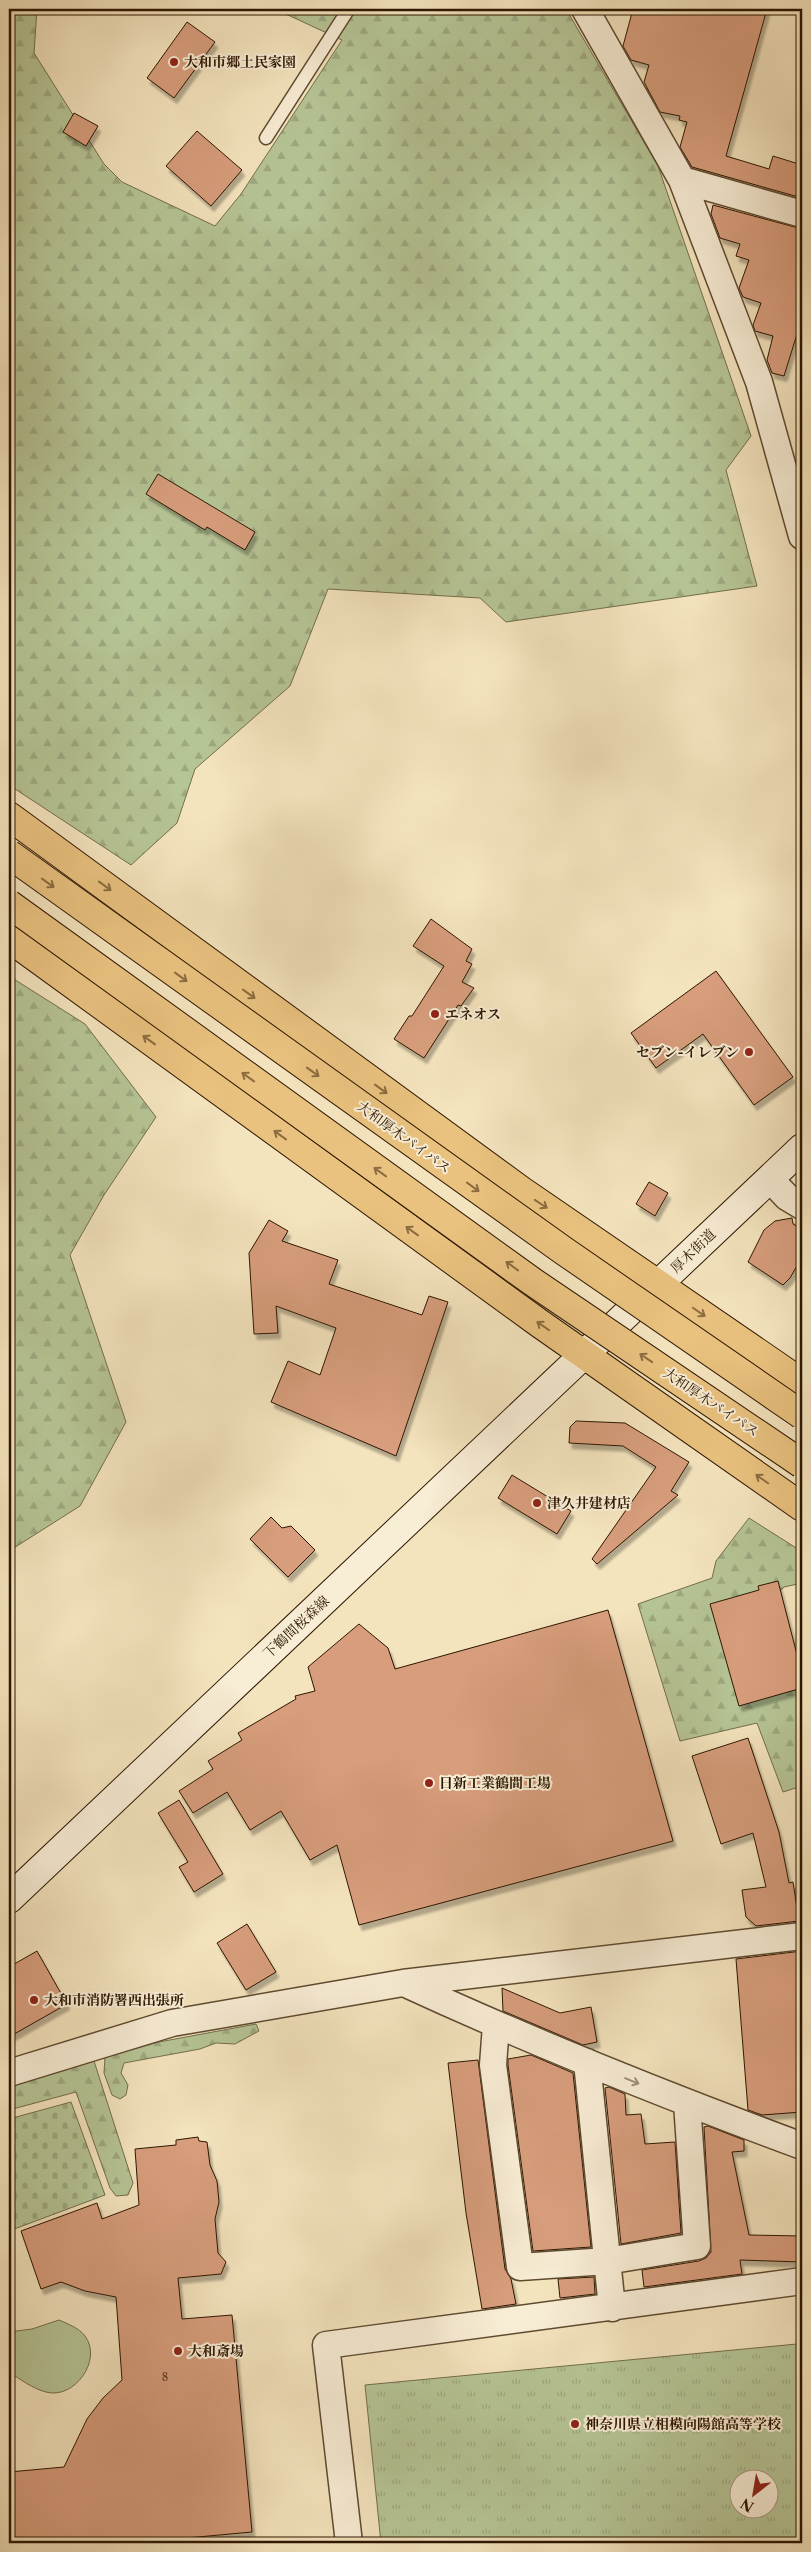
<svg xmlns="http://www.w3.org/2000/svg" width="811" height="2552" font-family="'Libre Caslon Text','Noto Serif JP',serif">
  <defs>
    <pattern id="forest-firs" width="22" height="20" patternUnits="userSpaceOnUse" patternTransform="scale(1.25)"><rect width="22" height="20" fill="#b6c596"/><path d="M5 1l3.5 6h-7zM16 11l3.5 6h-7z" fill="#9da880"/></pattern>
    <pattern id="cemetery-stones" width="16" height="16" patternUnits="userSpaceOnUse" patternTransform="scale(1.25)"><rect width="16" height="16" fill="#b6c596"/><path d="M2 7V4a2 2 0 0 1 4 0v3zM10 15v-3a2 2 0 0 1 4 0v3z" fill="#9da880"/></pattern>
    <pattern id="park-tufts" width="24" height="20" patternUnits="userSpaceOnUse" patternTransform="scale(1.25)"><rect width="24" height="20" fill="#b6c596"/><path d="M3 7l-1-3M5 7V3M7 7l1-3M15 17l-1-3M17 17v-4M19 17l1-3" fill="none" stroke="#9da880"/></pattern>
    <filter id="shadow"><feDropShadow dx="3" dy="5.5" stdDeviation="1" flood-color="#0004"/></filter>
  </defs>
  <rect width="100%" height="100%" fill="#f4e4be"/>
  <filter id="stains"><feTurbulence type="fractalNoise" baseFrequency=".004" numOctaves="4"/><feColorMatrix values="0 0 0 0 .2 0 0 0 0 .09 0 0 0 0 .02 0 0 0 .5 -.17"/></filter>
  <radialGradient id="worn" r=".72"><stop offset=".6" stop-color="#630" stop-opacity="0"/><stop offset="1" stop-color="#630" stop-opacity=".3"/></radialGradient>
  <path fill="#b6c596" stroke="#726e4c" d="M 59,2320 C 68,2324 79,2328 85,2336 C 103,2360 74,2400 46,2392 C 33,2389 20,2379 9,2372 L 9,2332 L 32,2329 Z"/>
  <path fill="url(#forest-firs)" stroke="#726e4c" d="M 9,9 L 37,9 L 34,53 L 104,164 L 122,182 L 215,226 L 241,194 L 342,40 L 288,15 L 260,9 L 566,9 L 658,166 L 751,436 L 726,470 L 757,586 L 506,622 L 480,598 L 328,589 L 290,686 L 195,769 L 177,823 L 131,865 L 9,785 Z
    M 9,976 L 85,1024 L 156,1117 L 104,1195 L 70,1255 L 126,1422 L 80,1506 L 9,1551 Z
    M 749,1518 L 801,1551 L 802,1555 L 802,1583 L 784,1587 L 768,1602 L 802,1708 L 802,1786 L 783,1792 L 757,1723 L 680,1741 L 638,1604 L 712,1578 L 716,1561 Z
    M 256,2024 L 259,2031 L 235,2044 L 216,2043 L 200,2049 L 124,2063 L 121,2073 L 128,2085 L 126,2095 L 120,2099 L 112,2095 L 104,2073 L 105,2057 L 159,2042 Z
    M 94,2061 L 133,2183 L 128,2195 L 116,2196 L 110,2188 L 76,2092 L 9,2110 L 9,2086 Z"/>
  <path fill="url(#cemetery-stones)" stroke="#726e4c" d="M 71,2102 L 105,2195 L 9,2231 L 9,2119 Z"/>
  <path fill="url(#park-tufts)" stroke="#726e4c" fill-rule="evenodd" d="M 797,2344 L 802,2395 L 802,2543 L 381,2543 L 365,2385 ZM 738,2480 L 768,2480 L 768,2510 L 738,2510 Z"/>
  <path fill="#d79d7b" stroke="#2d1601" filter="url(#shadow)" d="M 633,9 L 767,9 L 726,156 L 769,169 L 773,156 L 802,165 L 802,198 L 692,167 L 680,147 L 687,122 L 679,120 L 680,116 L 660,112 L 644,82 L 649,65 L 631,60 L 623,46 Z
    M 187,22 L 215,42 L 174,98 L 147,78 Z
    M 74,113 L 98,126 L 86,146 L 63,132 Z
    M 197,131 L 242,170 L 211,206 L 166,166 Z
    M 713,205 L 802,229 L 802,318 L 784,376 L 772,373 L 767,360 L 773,336 L 755,331 L 753,325 L 761,303 L 743,297 L 739,288 L 749,260 L 736,256 L 740,244 L 720,238 L 711,214 Z
    M 158,474 L 255,532 L 245,550 L 207,527 L 205,530 L 146,494 Z
    M 431,919 L 472,949 L 466,961 L 472,964 L 462,982 L 474,988 L 461,1006 L 458,1005 L 424,1058 L 394,1039 L 409,1016 L 412,1016 L 444,966 L 413,946 Z
    M 716,971 L 793,1077 L 754,1105 L 703,1034 L 656,1068 L 631,1033 Z
    M 649,1182 L 668,1193 L 655,1216 L 636,1204 Z
    M 792,1218 L 793,1224 L 802,1229 L 802,1257 L 790,1278 L 783,1285 L 748,1262 L 764,1230 L 775,1221 Z
    M 269,1220 L 288,1231 L 282,1241 L 338,1260 L 329,1284 L 422,1315 L 429,1296 L 448,1302 L 396,1456 L 271,1402 L 288,1361 L 320,1375 L 336,1328 L 276,1306 L 278,1333 L 254,1334 L 249,1253 Z
    M 576,1421 L 625,1423 L 689,1462 L 671,1491 L 678,1495 L 597,1564 L 592,1559 L 656,1467 L 623,1446 L 569,1443 L 570,1427 Z
    M 512,1475 L 571,1511 L 557,1534 L 498,1498 Z
    M 271,1517 L 282,1528 L 291,1526 L 315,1550 L 288,1577 L 250,1539 Z
    M 778,1581 L 802,1674 L 802,1688 L 739,1706 L 710,1604 L 759,1590 L 758,1586 Z
    M 608,1610 L 673,1841 L 359,1925 L 337,1845 L 310,1860 L 281,1811 L 250,1830 L 227,1792 L 193,1813 L 179,1791 L 213,1769 L 208,1761 L 242,1740 L 238,1733 L 296,1699 L 295,1696 L 315,1691 L 308,1667 L 359,1624 L 388,1648 L 395,1669 Z
    M 748,1738 L 779,1832 L 789,1883 L 793,1882 L 799,1921 L 756,1926 L 746,1917 L 742,1890 L 766,1887 L 753,1833 L 721,1844 L 692,1756 Z
    M 179,1800 L 223,1874 L 194,1892 L 179,1867 L 188,1862 L 158,1813 Z
    M 247,1924 L 276,1972 L 246,1990 L 217,1943 Z
    M 37,1951 L 67,2004 L 9,2037 L 9,1967 Z
    M 802,1951 L 802,2112 L 762,2115 L 748,2110 L 736,1959 Z
    M 502,1988 L 560,2013 L 591,2007 L 597,2042 L 583,2045 L 503,2011 Z
    M 531,2055 L 573,2073 L 591,2247 L 533,2251 L 508,2065 L 508,2059 Z
    M 478,2060 L 505,2269 L 511,2279 L 516,2304 L 482,2309 L 466,2213 L 448,2063 Z
    M 609,2087 L 625,2094 L 626,2115 L 641,2114 L 645,2144 L 675,2142 L 681,2233 L 621,2244 L 605,2088 Z
    M 708,2126 L 744,2140 L 744,2151 L 732,2152 L 749,2235 L 802,2236 L 801,2262 L 740,2260 L 742,2274 L 644,2287 L 642,2270 L 699,2261 L 706,2258 L 711,2252 L 704,2127 Z
    M 198,2137 L 199,2141 L 207,2142 L 210,2165 L 217,2181 L 219,2202 L 215,2219 L 218,2253 L 226,2262 L 221,2274 L 178,2278 L 182,2319 L 232,2315 L 252,2532 L 132,2543 L 9,2543 L 9,2472 L 64,2467 L 87,2419 L 103,2398 L 122,2380 L 116,2297 L 85,2291 L 61,2282 L 41,2289 L 21,2231 L 97,2203 L 102,2219 L 139,2205 L 135,2149 L 176,2145 L 176,2140 Z
    M 594,2277 L 595,2294 L 560,2298 L 558,2279 Z"/>
  <g fill="none" stroke-linecap="round" stroke-linejoin="round">
    <g stroke="#5f4a30" stroke-width="15">
      <path id="lane" d="M 266,138 L 348,10 L 346,9"/>
    </g>
    <g stroke="#5f4a30" stroke-width="29">
      <path id="street" d="M 585,9 L 682,180 L 759,382 L 802,536
        M 682,180 L 802,214
        M 770,1179 L 787,1197 L 802,1206
        M 404,1983 C 534,2043 667,2096 802,2146
        M 496,2025 L 493,2065 L 520,2267 L 607,2261 L 697,2246 L 687,2103
        M 587,2062 L 612,2308
        M 9,2073 L 172,2023 L 403,1983 L 802,1936
        M 349,2543 L 326,2345 L 802,2281"/>
    </g>
    <g stroke="#2d1601" stroke-width="30">
      <path id="secondary" d="M 9,1899 L 802,1148"/>
    </g>
    <g stroke="#2d1601" stroke-width="30">
      <path id="highway" d="M 9,816 L 522,1191 L 802,1383
        M 9,938 L 539,1323 L 802,1507"/>
    </g>
    <use href="#lane" stroke="#f8edd5" stroke-width="12"/>
    <use href="#street" stroke="#f8edd5" stroke-width="26"/>
    <use href="#secondary" stroke="#f8edd5" stroke-width="28"/>
    <use href="#highway" stroke="#eac27f" stroke-width="28"/>
    <g stroke="#2d1601" stroke-width="30" stroke-linecap="butt">
      <path id="highway-bridge" d="M 9,854 L 564,1251 L 802,1415
        M 9,904 L 533,1282 L 802,1464"/>
    </g>
    <use href="#highway-bridge" stroke="#eac27f" stroke-width="28"/>
  </g>
  <defs><path id="oneway-shaft" d="M-6 0H5M1.5-3L5.5 0L1.5 3" fill="none" stroke-width="1.6" stroke-linecap="round" stroke-linejoin="round" transform="scale(1.25)"/></defs>
  <g stroke="#8c6c40">
    <use href="#oneway-shaft" transform="translate(48 883) rotate(36)"/>
    <use href="#oneway-shaft" transform="translate(105 886) rotate(36)"/>
    <use href="#oneway-shaft" transform="translate(181 977) rotate(36)"/>
    <use href="#oneway-shaft" transform="translate(249 994) rotate(36)"/>
    <use href="#oneway-shaft" transform="translate(149 1040) rotate(-144)"/>
    <use href="#oneway-shaft" transform="translate(313 1072) rotate(36)"/>
    <use href="#oneway-shaft" transform="translate(248 1077) rotate(-144)"/>
    <use href="#oneway-shaft" transform="translate(381 1089) rotate(36)"/>
    <use href="#oneway-shaft" transform="translate(280 1135) rotate(-144)"/>
    <use href="#oneway-shaft" transform="translate(380 1172) rotate(-144)"/>
    <use href="#oneway-shaft" transform="translate(473 1187) rotate(36)"/>
    <use href="#oneway-shaft" transform="translate(541 1204) rotate(34)"/>
    <use href="#oneway-shaft" transform="translate(412 1231) rotate(-144)"/>
    <use href="#oneway-shaft" transform="translate(512 1266) rotate(-144)"/>
    <use href="#oneway-shaft" transform="translate(699 1312) rotate(35)"/>
    <use href="#oneway-shaft" transform="translate(543 1326) rotate(-145)"/>
    <use href="#oneway-shaft" transform="translate(646 1358) rotate(-146)"/>
    <use href="#oneway-shaft" transform="translate(762 1479) rotate(-145)"/>
  </g>
  <use stroke="#9d8c76" href="#oneway-shaft" transform="translate(632 2081) rotate(22)"/>
  <g fill="#8f2418" stroke="#f8edd5" stroke-width="2">
    <circle cx="174" cy="62" r="5"/>
    <circle cx="435" cy="1014" r="5"/>
    <circle cx="749" cy="1052" r="5"/>
    <circle cx="537" cy="1503" r="5"/>
    <circle cx="429" cy="1783" r="5"/>
    <circle cx="34" cy="2000" r="5"/>
    <circle cx="178" cy="2351" r="5"/>
    <circle cx="575" cy="2424" r="5"/>
  </g>
  <g text-anchor="middle" dominant-baseline="central" stroke-width="4" stroke-linejoin="round" paint-order="stroke">
    <g font-size="11" fill="#583820">
      <text x="165" y="2377">8</text>
    </g>
    <g font-size="14" font-weight="bold" fill="#2d1601" stroke="#f8edd5" text-anchor="start">
      <text x="184" y="62">大和市郷土民家園</text>
      <text x="445" y="1014">エネオス</text>
      <text x="739" y="1052" text-anchor="end">セブン-イレブン</text>
      <text x="547" y="1503">津久井建材店</text>
      <text x="439" y="1783">日新工業鶴間工場</text>
      <text x="44" y="2000">大和市消防署西出張所</text>
      <text x="188" y="2351">大和斎場</text>
      <text x="585" y="2424">神奈川県立相模向陽館高等学校</text>
    </g>
    <g font-size="14" fill="#2d1601" stroke="#f8edd5">
      <text transform="translate(404 1137) rotate(36)">大和厚木バイパス</text>
      <text transform="translate(693 1251) rotate(-44)">厚木街道</text>
      <text transform="translate(711 1402) rotate(34)">大和厚木バイパス</text>
      <text transform="translate(296 1627) rotate(-43)">下鶴間桜森線</text>
    </g>
  </g>
  <rect width="811" height="2552" fill="none" stroke="#f4e4be" stroke-width="30"/>
  <rect x="10" y="10" width="791" height="2532" fill="none" stroke="#2d1601" stroke-width="2.5"/>
  <rect x="15" y="15" width="781" height="2522" fill="none" stroke="#2d1601"/>
  <g transform="translate(754 2494) rotate(211)"><circle r="24" fill="#f8edd5" stroke="#a79780"/>
  <path d="M0-4L9 19L0 12L-9 19Z" fill="#8f2418"/>
  <text y="-8" font-size="14" font-weight="bold" text-anchor="middle" fill="#2d1601">N</text>
  </g>
  <rect width="100%" height="100%" filter="url(#stains)"/>
  <rect width="100%" height="100%" fill="url(#worn)"/>
</svg>
